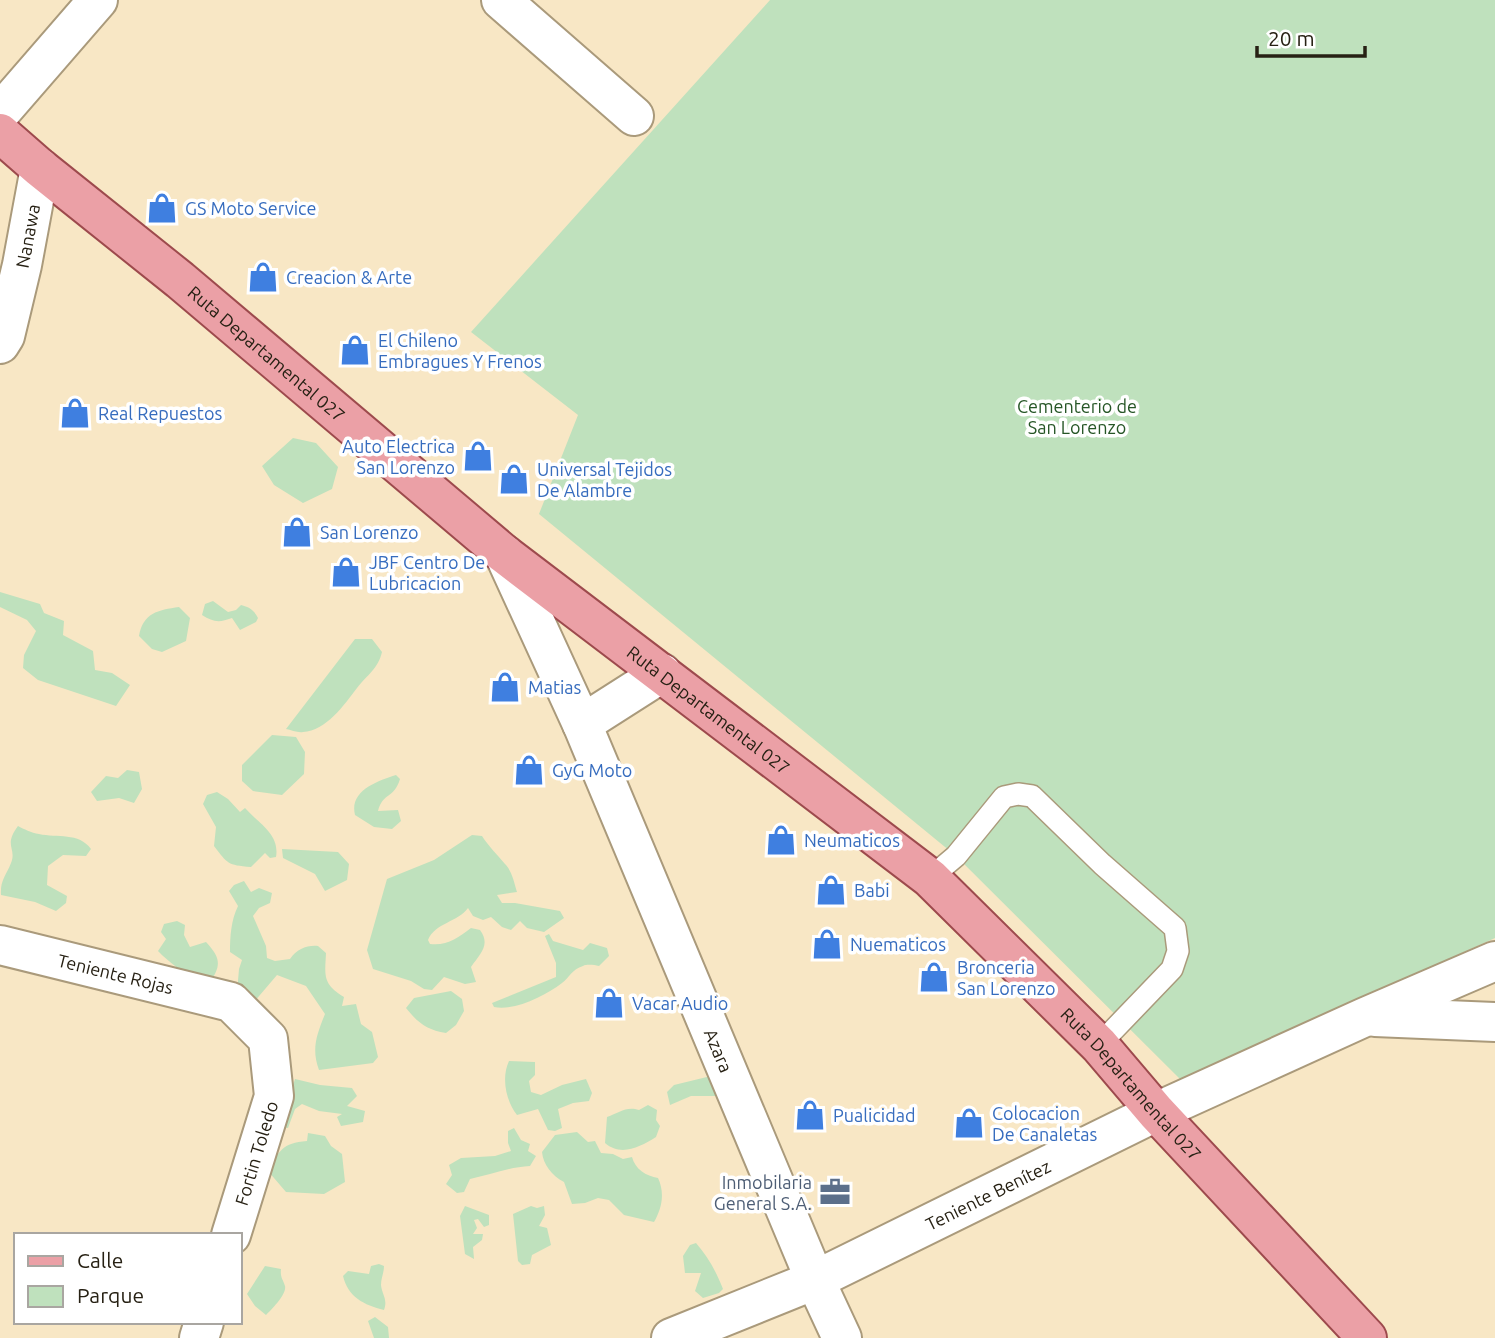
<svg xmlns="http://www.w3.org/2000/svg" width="1495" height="1338" font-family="Ubuntu,sans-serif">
  <rect width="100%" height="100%" fill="#f8e7c5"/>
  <path fill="#bfe1bd" d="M 770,0 L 1495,0 L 1495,938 L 1181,1080 L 956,856 L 539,514 L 578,415 L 471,332 Z
    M 293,438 L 316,443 L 338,467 L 332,489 L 303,503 L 274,485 L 262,466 Z
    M 0,592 L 40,604 L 44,613 L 64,621 L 63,635 L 93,651 L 95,670 L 112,673 L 130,685 L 116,706 L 38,680 L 23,668 L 24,655 L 36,631 L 27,620 L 0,607 Z
    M 213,601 L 228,612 L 236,610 L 241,605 C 249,607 254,610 258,618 L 256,622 L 240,630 L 232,618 C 219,623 213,622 202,615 L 205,604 Z
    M 179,607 L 190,618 L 186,641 L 162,652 L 152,649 L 139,636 C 143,613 158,610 179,607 Z
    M 355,639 L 372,639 L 382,652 C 378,669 367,675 357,688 C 344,705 326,731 303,732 C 298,733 291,730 286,729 Z
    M 272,735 L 296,737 L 305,752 L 304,774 L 282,795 L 253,791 L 242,781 L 242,765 Z
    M 127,770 L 139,772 L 142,789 L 134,803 L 119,798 L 97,801 L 91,792 L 106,776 L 118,778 Z
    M 396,775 L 400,779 C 394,799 383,792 378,811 L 398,810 L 401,821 L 392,829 L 374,827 L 355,815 C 349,791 377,781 396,775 Z
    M 217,792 L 228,799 L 240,812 L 245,808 C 259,824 280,834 276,857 L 270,858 L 265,853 L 251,867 C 227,865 228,864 214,846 L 216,827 L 203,804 L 207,795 Z
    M 18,826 C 24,829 31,833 39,834 C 57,838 79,832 91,849 L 86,856 L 63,855 L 48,866 L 47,885 L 67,896 L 66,903 L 56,911 L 35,902 L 1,895 C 0,880 6,876 11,863 C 17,848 3,846 18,826 Z
    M 472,835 L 482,836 C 489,847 497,854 505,864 C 512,871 514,882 517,892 L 497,895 L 502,903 L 515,903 L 560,911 L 564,918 L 544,932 L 527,928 L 520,921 L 511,930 L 502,927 L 491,917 L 483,920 L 473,916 L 468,908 C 458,922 435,923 428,940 L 430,944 C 447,946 458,938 471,928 L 480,930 C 491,945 480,954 471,967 L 476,982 L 465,984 L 444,977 L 432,990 L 424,989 L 411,981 L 373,969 L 367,950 L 387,879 L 434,860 Z
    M 282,849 L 338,852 L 349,864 L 347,880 L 325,891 L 315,874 L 283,858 Z
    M 244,881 L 251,892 L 259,888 L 272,893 L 270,903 L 259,908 L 253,916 L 266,946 L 267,958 L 275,961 L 290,959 C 297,949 307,945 318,946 L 326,953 C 325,975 322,984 344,997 L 342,1006 L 356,1004 L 361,1024 L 372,1032 L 378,1057 L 373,1063 L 319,1070 C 311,1049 317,1034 325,1014 L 306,986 L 277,975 L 254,1002 L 237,992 L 239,969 L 242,960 L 230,952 C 230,937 231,920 238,906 L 229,891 L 234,885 Z
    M 177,921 L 185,925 L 184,935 L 190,947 L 206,942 C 220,957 222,965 210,982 L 192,982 C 182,969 169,963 158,951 L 166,939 L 161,932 L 164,924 Z
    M 549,934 L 553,941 L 583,950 L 590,943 L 607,948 L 609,956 L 599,966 C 594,965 587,964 583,966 C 572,969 569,978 562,983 C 545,996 515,1011 494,1007 L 492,1003 L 556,977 L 556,963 L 545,936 Z
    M 451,991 L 462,999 L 464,1011 L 456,1025 L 446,1033 C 427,1030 418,1023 406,1008 L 414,998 Z
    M 509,1061 L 535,1062 L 535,1075 L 529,1081 L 531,1092 L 541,1095 L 562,1085 L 586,1079 L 592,1093 L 589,1101 L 573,1103 L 558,1109 L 562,1128 L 555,1131 L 548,1130 L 538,1109 L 517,1115 C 506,1101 501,1078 509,1061 Z
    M 711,1076 L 722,1090 L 717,1096 L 691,1096 L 670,1105 L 667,1092 L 674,1085 Z
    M 295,1079 L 320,1085 L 352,1088 L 357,1096 L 347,1106 L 365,1111 L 363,1122 L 341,1126 L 337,1117 L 342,1114 L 319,1111 L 302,1104 L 295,1109 L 288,1128 L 280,1127 Z
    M 648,1105 L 657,1110 L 656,1120 L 660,1126 L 656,1137 C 640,1147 621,1157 605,1143 L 607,1117 C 619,1113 626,1106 639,1110 Z
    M 514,1128 L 521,1140 L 530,1144 L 528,1151 L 536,1156 L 530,1166 C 509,1167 490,1175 470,1179 L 464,1192 L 457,1193 L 446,1184 L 452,1175 L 449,1165 L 461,1158 L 495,1156 L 511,1151 L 508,1143 L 508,1131 Z
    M 577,1132 L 588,1142 L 595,1141 L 601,1153 L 613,1154 L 623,1159 L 632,1157 C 635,1169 646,1176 658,1178 C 665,1193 662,1208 654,1222 L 624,1215 L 609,1200 L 598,1198 L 585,1203 L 572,1204 L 564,1182 C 552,1176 543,1164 542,1152 L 555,1135 Z
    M 308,1133 L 325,1136 L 331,1146 L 342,1154 L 345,1182 L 324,1194 L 286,1192 L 268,1171 C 279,1151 282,1143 307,1141 Z
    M 465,1206 L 489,1215 L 489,1225 L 484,1227 L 478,1219 L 474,1220 L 477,1228 L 473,1234 L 483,1234 L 482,1240 L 473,1247 L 474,1259 L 465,1254 L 460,1216 Z
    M 531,1206 L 537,1208 L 544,1206 L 545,1215 L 539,1226 L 547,1228 L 551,1245 L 532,1255 L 530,1264 L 522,1265 L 518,1261 L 513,1214 Z
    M 696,1243 C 708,1257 716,1271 723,1289 L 719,1293 L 703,1298 L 695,1291 L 701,1273 L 685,1273 L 683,1256 L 690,1245 Z
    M 379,1264 L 384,1266 C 384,1273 381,1278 381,1285 C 382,1295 388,1299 384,1310 C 364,1305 348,1297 343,1276 L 348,1271 L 369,1274 L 371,1266 Z
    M 265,1266 L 281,1269 C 280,1278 283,1279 285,1286 C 287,1294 271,1310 266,1315 L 255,1306 L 247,1294 Z
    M 375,1317 L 388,1327 L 389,1338 L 374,1338 L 368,1321 Z"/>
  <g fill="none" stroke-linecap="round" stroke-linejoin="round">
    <g stroke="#aa9a7b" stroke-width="24">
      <path id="service" d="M 930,878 L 956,856 L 1004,797 L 1018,794 L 1032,796 L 1102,864 L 1175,928 L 1178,951 L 1172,969 L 1099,1045"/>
    </g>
    <g stroke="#aa9a7b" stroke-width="42">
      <g id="minor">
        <path d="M 501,0 L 634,116"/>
        <path id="s1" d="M 504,554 L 582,724 L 815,1280 L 842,1338"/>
        <path d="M 582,724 L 662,673"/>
        <path id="s2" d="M 0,945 L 231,1002 L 268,1039 L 274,1096 L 231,1235"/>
        <path d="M 1375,1017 L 1495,1022"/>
        <path d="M 199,1338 L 204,1322"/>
        <path id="s3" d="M 671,1338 L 815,1280 L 1156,1112 L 1365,1017 L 1495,961"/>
      </g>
    </g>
    <g stroke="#aa9a7b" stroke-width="42">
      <g id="tertiary">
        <path d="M 0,113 L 98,0"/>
        <path id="s4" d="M 0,344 L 5,336 L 22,265 L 40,168"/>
      </g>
    </g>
    <g stroke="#9d4a4d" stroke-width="42">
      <g id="primary">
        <path id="s5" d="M 0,133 L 40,168 L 180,280 L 504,554 L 930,878 L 1099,1045 L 1156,1112 L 1367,1338"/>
      </g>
    </g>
    <use href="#service" stroke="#fff" stroke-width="21"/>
    <use href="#minor" stroke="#fff" stroke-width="38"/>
    <use href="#tertiary" stroke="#fff" stroke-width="38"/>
    <use href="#primary" stroke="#eba0a6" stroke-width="38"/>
  </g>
  <defs>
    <g id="shop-bare" transform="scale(2.415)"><path d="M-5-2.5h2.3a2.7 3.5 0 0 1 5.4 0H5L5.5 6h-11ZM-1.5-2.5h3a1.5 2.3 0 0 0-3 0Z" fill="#3f7fe0" stroke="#fff" stroke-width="2.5" paint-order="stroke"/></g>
    <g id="office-bare" transform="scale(2.415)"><path d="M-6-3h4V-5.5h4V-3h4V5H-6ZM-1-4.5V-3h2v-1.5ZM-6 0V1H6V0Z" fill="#5c6f8a" stroke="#fff" stroke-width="2.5" paint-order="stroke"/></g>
  </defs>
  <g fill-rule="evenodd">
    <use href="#shop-bare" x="162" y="208"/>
    <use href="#shop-bare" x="263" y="277"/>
    <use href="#shop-bare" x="355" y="350"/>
    <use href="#shop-bare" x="75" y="413"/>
    <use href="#shop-bare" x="478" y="456"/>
    <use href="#shop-bare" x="514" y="479"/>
    <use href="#shop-bare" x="297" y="532"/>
    <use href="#shop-bare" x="346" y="572"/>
    <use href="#shop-bare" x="505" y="687"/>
    <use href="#shop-bare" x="529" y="770"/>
    <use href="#shop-bare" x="781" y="840"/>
    <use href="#shop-bare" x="831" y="890"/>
    <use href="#shop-bare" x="827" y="944"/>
    <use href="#shop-bare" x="934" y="977"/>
    <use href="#shop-bare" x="609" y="1003"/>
    <use href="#shop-bare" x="810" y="1115"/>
    <use href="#shop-bare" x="969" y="1123"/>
    <use href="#office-bare" x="835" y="1192"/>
  </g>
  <g text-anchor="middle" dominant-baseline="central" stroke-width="7" stroke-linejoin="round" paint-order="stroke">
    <g font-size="18" fill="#366cbe" stroke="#fff" text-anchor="start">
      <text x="185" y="208">GS Moto Service</text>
      <text x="286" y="277">Creacion &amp; Arte</text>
      <text x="378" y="340">El Chileno<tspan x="378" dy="21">Embragues Y Frenos</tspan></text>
      <text x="98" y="413">Real Repuestos</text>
      <text x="455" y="446" text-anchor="end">Auto Electrica<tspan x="455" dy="21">San Lorenzo</tspan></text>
      <text x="537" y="469">Universal Tejidos<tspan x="537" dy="21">De Alambre</tspan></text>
      <text x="320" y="532">San Lorenzo</text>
      <text x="369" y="562">JBF Centro De<tspan x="369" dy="21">Lubricacion</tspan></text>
      <text x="528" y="687">Matias</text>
      <text x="552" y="770">GyG Moto</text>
      <text x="804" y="840">Neumaticos</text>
      <text x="854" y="890">Babi</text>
      <text x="850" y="944">Nuematicos</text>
      <text x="957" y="967">Bronceria<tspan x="957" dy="21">San Lorenzo</tspan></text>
      <text x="632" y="1003">Vacar Audio</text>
      <text x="992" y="1113">Colocacion<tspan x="992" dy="21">De Canaletas</tspan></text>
      <text x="833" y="1115">Pualicidad</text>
    </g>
    <g font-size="18" fill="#272114" stroke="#fff">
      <text stroke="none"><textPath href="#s4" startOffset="112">Nanawa</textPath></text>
      <text stroke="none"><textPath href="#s5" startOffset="346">Ruta Departamental 027</textPath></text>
      <text stroke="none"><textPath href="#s5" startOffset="914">Ruta Departamental 027</textPath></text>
      <text stroke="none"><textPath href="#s2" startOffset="119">Teniente Rojas</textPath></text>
      <text stroke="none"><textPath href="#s1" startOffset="541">Azara</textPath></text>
      <text stroke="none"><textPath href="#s5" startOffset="1480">Ruta Departamental 027</textPath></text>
      <text transform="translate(256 1153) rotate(-73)">Fortin Toledo</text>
      <text stroke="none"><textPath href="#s3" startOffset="348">Teniente Benítez</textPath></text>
    </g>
    <g font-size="18" fill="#265626" stroke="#fff">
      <text x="1077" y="406">Cementerio de<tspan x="1077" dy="21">San Lorenzo</tspan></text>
    </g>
    <g font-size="18" fill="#4e5e75" stroke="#fff" text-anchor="end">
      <text x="812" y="1182">Inmobilaria<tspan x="812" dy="21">General S.A.</tspan></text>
    </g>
  </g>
  <rect x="14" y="1233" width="228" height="91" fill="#ffffff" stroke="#a9a6a1" stroke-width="2"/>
  <rect x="28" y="1256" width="35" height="10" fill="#eba0a6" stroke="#a9a6a1" stroke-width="2"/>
  <text x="77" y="1268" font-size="21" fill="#272114">Calle</text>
  <rect x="28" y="1286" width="35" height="21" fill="#bfe1bd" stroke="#a9a6a1" stroke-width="2"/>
  <text x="77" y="1303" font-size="21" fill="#272114">Parque</text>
  <path d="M1257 46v10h108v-10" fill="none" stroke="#272114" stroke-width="3.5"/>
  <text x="1268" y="46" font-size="21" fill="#272114" stroke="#ffffff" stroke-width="5" paint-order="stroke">20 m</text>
</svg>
